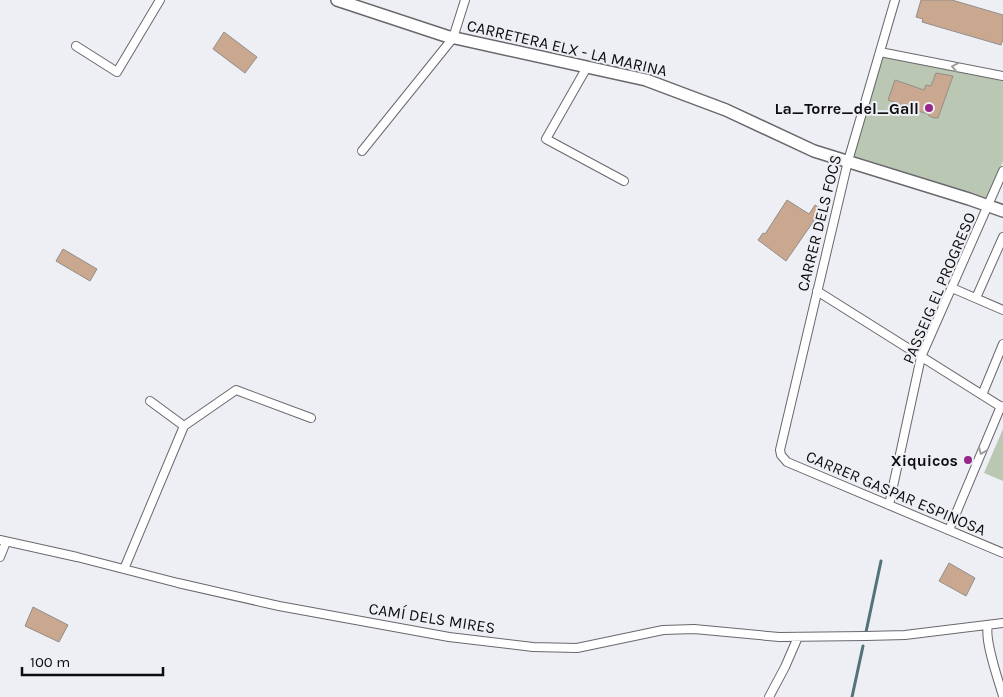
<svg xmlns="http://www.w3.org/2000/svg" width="1003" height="697" font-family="Karla,sans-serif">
  <rect width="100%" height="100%" fill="#eeeff4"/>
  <path fill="#bac7b2" d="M 883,55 L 1003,81 L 1003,161 L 988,198 L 854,156 Z
    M 1003,429 L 1003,481 L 984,473 Z"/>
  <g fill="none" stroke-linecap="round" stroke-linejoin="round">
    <path stroke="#52737a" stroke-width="3" d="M 866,632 L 881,561
      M 852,697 L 863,646"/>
  </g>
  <path fill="#c9a88f" stroke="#928e8b" d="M 921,0 L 952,0 L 1003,15 L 1003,39 L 1001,45 L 922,22 L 923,19 L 916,17 Z
    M 224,32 L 257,57 L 245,73 L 213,49 Z
    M 936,73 L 953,76 L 938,118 L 934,118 L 929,116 L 928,114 L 915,110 L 916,109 L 888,100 L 895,80 L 924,90 L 926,85 L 931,86 Z
    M 787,200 L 809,214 L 815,205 L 822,209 L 786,261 L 758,240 L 763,233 L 765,234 Z
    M 63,249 L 97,269 L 90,281 L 56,261 Z
    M 949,563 L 975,578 L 966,596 L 939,581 Z
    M 33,607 L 68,625 L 59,642 L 25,626 Z"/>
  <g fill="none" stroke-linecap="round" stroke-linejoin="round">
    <g stroke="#68686d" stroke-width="10">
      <path id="street" d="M 895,0 L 848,161 L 780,450 L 781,455 L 787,462 L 1003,553
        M 76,46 L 117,72 L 160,0
        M 880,52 L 1003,76
        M 587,67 L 546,139 L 624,181
        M 362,151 L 453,38 L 465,0
        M 952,288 L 1003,310
        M 817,291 L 1003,408
        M 976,298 L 1003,237
        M 982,395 L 1003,344
        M 150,401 L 184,426
        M 889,505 L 921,357 L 1003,171
        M 949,530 L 1001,406
        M 0,540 L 77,557 L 178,583 L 279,606 L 449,637 L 533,647 L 577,648 L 663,630 L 694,629 L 779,637 L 866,636 L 905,635 L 1003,623
        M 0,557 L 6,542
        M 124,569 L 184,426 L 236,390 L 311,418
        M 988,625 C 984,640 998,679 1003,696
        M 769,697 L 785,667 L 798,637"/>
    </g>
    <g stroke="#68686d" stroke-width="14">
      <path id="secondary" d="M 337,0 L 446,36 L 646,80 L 726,110 L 814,151 L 969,199 L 1003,211"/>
    </g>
    <use href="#street" stroke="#fff" stroke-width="8"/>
    <use href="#secondary" stroke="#fff" stroke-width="11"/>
  </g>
  <defs><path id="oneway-chevron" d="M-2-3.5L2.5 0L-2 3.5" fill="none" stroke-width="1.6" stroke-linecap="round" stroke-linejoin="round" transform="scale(1.25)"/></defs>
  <g stroke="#9e9e9f">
    <use href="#oneway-chevron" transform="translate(955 67) rotate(-169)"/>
    <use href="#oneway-chevron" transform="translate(982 451) rotate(113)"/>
  </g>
  <g fill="#942788" stroke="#eeeff4" stroke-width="2">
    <circle cx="929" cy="108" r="5"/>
    <circle cx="968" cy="460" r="5"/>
  </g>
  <g text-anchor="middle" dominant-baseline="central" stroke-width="4" stroke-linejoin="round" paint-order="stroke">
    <g font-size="16" fill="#0d0d0f" stroke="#eeeff4">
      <text transform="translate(567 48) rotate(13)">CARRETERA ELX - LA MARINA</text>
      <text transform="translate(819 223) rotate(-76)">CARRER DELS FOCS</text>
      <text transform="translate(939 288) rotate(-67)">PASSEIG EL PROGRESO</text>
      <text transform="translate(896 493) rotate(23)">CARRER GASPAR ESPINOSA</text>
      <text transform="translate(432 618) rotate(9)">CAMÍ DELS MIRES</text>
    </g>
    <g font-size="16" font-weight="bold" fill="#0d0d0f" stroke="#eeeff4" text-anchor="end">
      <text x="919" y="108">La_Torre_del_Gall</text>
      <text x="958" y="460">Xiquicos</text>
    </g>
  </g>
  <path d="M22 667v8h141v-8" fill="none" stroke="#0d0d0f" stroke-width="2.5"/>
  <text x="30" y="667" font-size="15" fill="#0d0d0f" stroke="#eeeff4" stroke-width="4" paint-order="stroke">100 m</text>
</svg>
